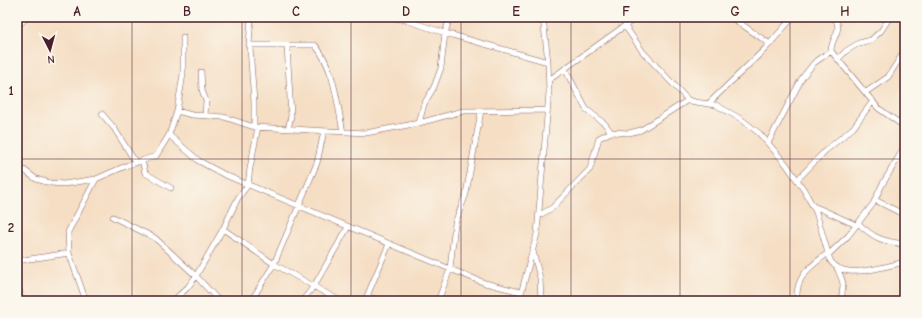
<svg xmlns="http://www.w3.org/2000/svg" width="922" height="318" font-family="'Comic Neue',sans-serif">
  <rect width="100%" height="100%" fill="#fbf7ec"/>
  <filter id="ink" filterUnits="userSpaceOnUse"><feTurbulence type="fractalNoise" baseFrequency=".025" numOctaves="2"/><feDisplacementMap in="SourceGraphic" scale="8" xChannelSelector="R" yChannelSelector="G"/><feConvolveMatrix kernelMatrix="1 2 1 2 8 2 1 2 1" color-interpolation-filters="sRGB"/></filter>
  <filter id="wash" filterUnits="userSpaceOnUse"><feTurbulence type="fractalNoise" baseFrequency=".012" numOctaves="4" result="noise"/><feDisplacementMap in="SourceGraphic" scale="16" xChannelSelector="R" yChannelSelector="G"/><feGaussianBlur stdDeviation="0.9" result="paint"/><feColorMatrix in="noise" values="0 0 0 0 0 0 0 0 0 0 0 0 0 0 0 0 0 1.4 0 .05"/><feComposite in="paint" operator="in"/></filter>
  <g filter="url(#wash)">
    <rect width="100%" height="100%" fill="#f5dec4"/>
  </g>
  <g filter="url(#ink)">
    <g fill="none" stroke-linecap="round" stroke-linejoin="round">
      <g stroke="#866261" stroke-width="6">
        <path id="street" d="M 251,17 L 249,45 L 315,45 C 335,69 337,103 343,132
          M 391,17 L 405,20
          M 402,17 L 408,21 L 445,33 L 441,68 L 434,87 L 424,104 L 419,123
          M 450,17 L 445,33 L 548,62
          M 731,17 L 770,44
          M 834,17 C 844,31 831,37 831,51 L 878,108 L 905,127
          M 17,26 L 28,17
          M 625,26 L 643,52 L 688,100 L 695,102 L 716,105 L 741,119 L 759,133 L 786,164 L 804,190 L 816,212 L 830,260 C 843,282 885,266 905,262
          M 287,45 L 291,116 L 288,129
          M 250,48 L 254,102 L 254,127
          M 838,59 L 846,51 L 859,43 L 871,40 L 881,31 L 890,17
          M 565,69 L 586,109 L 605,124 L 611,132
          M 201,72 L 202,90 L 206,101 L 205,116
          M 549,80 L 637,17
          M 866,92 L 888,77 L 905,50
          M 708,104 L 766,48 L 793,17
          M 177,111 L 183,74 L 183,37
          M 102,114 L 114,128 L 136,163
          M 169,135 L 199,161 L 225,175 L 450,269 L 485,283 L 521,292
          M 768,143 L 802,78 L 814,63 L 831,51
          M 142,160 L 145,173 L 171,188
          M 17,171 L 24,170 L 36,179 L 50,183 L 64,184 L 96,179
          M 797,180 L 825,151 L 853,128 L 873,101
          M 875,200 L 905,215
          M 813,206 L 823,210 L 856,225
          M 538,216 L 552,208 L 590,169 L 599,138 L 611,132 L 629,133 L 641,130 L 688,100
          M 113,217 L 155,238 L 196,276 L 219,301
          M 858,223 C 873,238 884,242 905,244
          M 223,229 L 274,264 L 340,301
          M 533,251 L 540,278 L 541,301
          M 828,255 L 848,236 L 873,204 L 882,185 L 905,146
          M 17,261 L 69,253
          M 837,268 C 839,273 842,278 843,284 C 843,290 841,295 842,301
          M 17,273 L 21,301
          M 368,297 L 382,301
          M 86,301 L 69,253 L 68,232 L 96,179 L 128,165 L 156,156 L 169,135 L 177,111 L 192,115 L 224,117 L 254,127 L 366,133 L 419,123 L 463,111 L 547,110
          M 173,301 L 188,287 L 196,276 L 223,229 L 238,198 L 248,185 L 250,168 L 258,127
          M 251,301 L 274,264 L 317,163 L 324,131
          M 302,301 L 314,286 L 348,227
          M 365,301 L 389,244
          M 438,301 L 450,269 L 455,223 L 466,194 L 481,111
          M 519,301 L 537,234 L 549,92 L 548,62 L 543,17
          M 797,301 C 795,276 810,267 828,253"/>
      </g>
      <use href="#street" stroke="#fff" stroke-width="5"/>
    </g>
  </g>
  <path fill="none" stroke="#4a1f2b" stroke-width="1" stroke-opacity="0.55" d="M 132,17 L 132,301M 242,17 L 242,301M 351,17 L 351,301M 461,17 L 461,301M 571,17 L 571,301M 680,17 L 680,301M 790,17 L 790,301M 17,159 L 905,159"/>
  <rect width="922" height="318" fill="none" stroke="#fbf7ec" stroke-width="44"/>
  <g transform="translate(50 50) rotate(174)" stroke="#fbf7ec" stroke-width="3" paint-order="stroke">
  <path d="M0-3L7 15L0 10L-7 15Z" fill="#4a1f2b"/>
  <text y="-6" font-size="11" font-weight="bold" text-anchor="middle" fill="#4a1f2b">N</text>
  </g>
  <rect x="22" y="22" width="878" height="274" fill="none" stroke="#4a1f2b" stroke-width="1.5"/>
  <g font-size="13" text-anchor="middle" font-weight="bold" fill="#4a1f2b">
    <text x="77" y="16">A</text>
    <text x="187" y="16">B</text>
    <text x="296" y="16">C</text>
    <text x="406" y="16">D</text>
    <text x="516" y="16">E</text>
    <text x="626" y="16">F</text>
    <text x="735" y="16">G</text>
    <text x="845" y="16">H</text>
    <text x="11" y="95">1</text>
    <text x="11" y="232">2</text>
  </g>
</svg>
